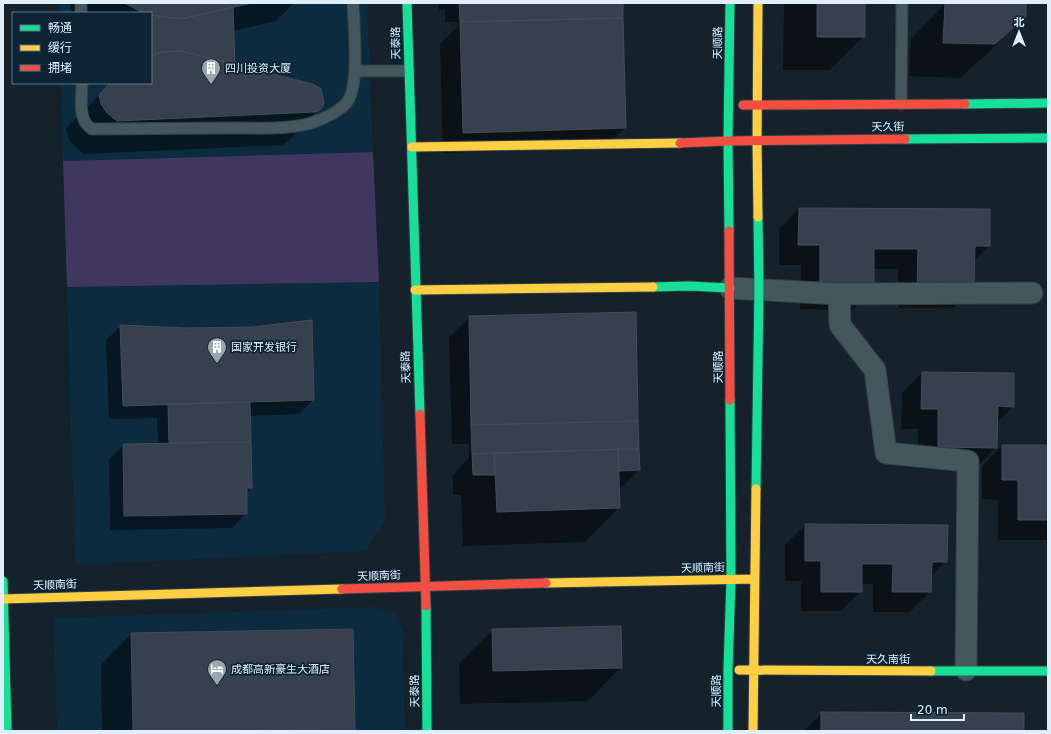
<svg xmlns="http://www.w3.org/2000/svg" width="1051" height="734" font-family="'DejaVu Sans','Noto Sans SC',sans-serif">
  <rect width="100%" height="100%" fill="#15222b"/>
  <path fill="#0d2b3e" d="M 59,3 L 367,3 L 373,152 L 63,161 L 61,83 L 151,83 L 151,13 L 59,13 Z
    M 379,282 L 385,519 L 366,551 L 75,565 L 67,287 Z
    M 375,607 L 396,614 L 404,635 L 403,661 L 405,731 L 57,731 L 54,618 Z"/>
  <path fill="#3f375d" d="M 373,152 L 379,282 L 67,287 L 63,161 Z"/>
  <path fill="#0007" d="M 70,3 L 294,3 L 276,21 L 233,31 L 234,64 L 233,65 L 319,109 L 286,143 L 281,145 L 84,154 L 74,146 L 68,137 L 66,129 L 72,122 L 112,83 L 151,83 L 151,13 L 72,13 Z
    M 439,3 L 622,3 L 625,128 L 605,148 L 443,153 L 440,44 L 457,27 L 457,22 L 445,22 L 445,9 L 439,10 Z
    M 784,3 L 864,3 L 864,36 L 830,70 L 783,70 Z
    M 946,3 L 1025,3 L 1025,16 L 991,50 L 960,78 L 909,76 L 911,39 Z
    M 799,209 L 989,246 L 974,261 L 973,288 L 953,308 L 898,308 L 898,269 L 873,269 L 873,290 L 853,310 L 800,309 L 801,265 L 779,265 L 779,229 Z
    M 470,317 L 638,449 L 639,470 L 619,490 L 619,508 L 585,542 L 463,546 L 461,495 L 453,495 L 453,475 L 469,458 L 469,444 L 452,444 L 449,337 Z
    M 121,326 L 313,400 L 299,414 L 249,416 L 251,488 L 246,493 L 246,513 L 232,528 L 110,530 L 109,459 L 124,445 L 158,444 L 157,418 L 109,419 L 106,340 Z
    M 922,373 L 1013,406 L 997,423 L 996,447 L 976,468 L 918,467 L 918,429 L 901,429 L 902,393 Z
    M 1002,446 L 1048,446 L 1048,540 L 998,540 L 998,500 L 982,499 L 982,466 Z
    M 805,525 L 946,561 L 930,577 L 930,592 L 910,612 L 873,612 L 873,584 L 861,584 L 861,591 L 841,611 L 801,611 L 801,581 L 785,581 L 785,545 Z
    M 493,630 L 621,667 L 588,701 L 460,704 L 459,663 Z
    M 131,634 L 354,730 L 353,731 L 102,731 L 101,665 Z
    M 822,713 L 1023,731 L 804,731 Z"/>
  <path fill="#37404e" stroke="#444c54" d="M 125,3 L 252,3 L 186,18 L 172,18 L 151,15 L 151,13 L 143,13 Z
    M 459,3 L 623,3 L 623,18 L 460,22 Z
    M 817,3 L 865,3 L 865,37 L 817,37 Z
    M 947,3 L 1026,3 L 1026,17 L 995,44 L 943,43 L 945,4 Z
    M 233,7 L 235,64 L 181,51 L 162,52 L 151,56 L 151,15 L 172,18 L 186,18 Z
    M 623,18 L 626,128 L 463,133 L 460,22 Z
    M 181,51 L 313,84 L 321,89 L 324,102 L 323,106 L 320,110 L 315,112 L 117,121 L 107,113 L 101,104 L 99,95 L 110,83 L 151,83 L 151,56 L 162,52 Z
    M 799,208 L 990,209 L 990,246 L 975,246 L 974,288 L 917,288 L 918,249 L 874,249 L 874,290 L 820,290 L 820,245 L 798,245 Z
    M 636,312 L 638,421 L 471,425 L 469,316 Z
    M 312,320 L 314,400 L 123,406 L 120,325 L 184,328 L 252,327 Z
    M 922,372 L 1014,373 L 1014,407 L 998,406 L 997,448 L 938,447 L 938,409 L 921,409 Z
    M 250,402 L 251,442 L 169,443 L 168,404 Z
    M 638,421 L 639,449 L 472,454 L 471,425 Z
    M 251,442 L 252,488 L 247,488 L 247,514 L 124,516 L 123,444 Z
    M 1002,445 L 1048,445 L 1048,520 L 1018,520 L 1018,480 L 1002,480 Z
    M 618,449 L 620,508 L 497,512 L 494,453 Z
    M 618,449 L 639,449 L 640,470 L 619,471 Z
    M 494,453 L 495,475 L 473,475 L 472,454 Z
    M 805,524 L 948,525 L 947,562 L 932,562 L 931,592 L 892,592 L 893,564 L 862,564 L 862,592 L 821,592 L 821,561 L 805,561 Z
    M 621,626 L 622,668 L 493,671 L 492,629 Z
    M 353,629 L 355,730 L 133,731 L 131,633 Z
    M 821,712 L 1024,713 L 1024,731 L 821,731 Z"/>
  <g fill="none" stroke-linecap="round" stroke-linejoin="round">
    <g stroke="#333e46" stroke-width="13">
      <path id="lane" d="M 81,3 L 81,13
        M 355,71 L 409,71
        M 82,83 C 82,98 77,120 92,129 C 138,129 183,128 229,128 C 253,128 288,130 311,123 C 321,120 344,110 349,99 C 359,80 354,27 353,3
        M 901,104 L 902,3"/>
    </g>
    <g stroke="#333e46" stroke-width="23">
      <path id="street" d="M 730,288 L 839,294 L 1032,293
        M 839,294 L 840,325 L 875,370 L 886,453 L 968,461 L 966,670"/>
    </g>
    <g stroke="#333e46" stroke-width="11">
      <path id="fast" d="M 407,3 L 420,414
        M 965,104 L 1048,103
        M 905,139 L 1048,138
        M 729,231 L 728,141 L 730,3
        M 653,287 L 689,286 L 730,288
        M 756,489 L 759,289 L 758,217
        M 3,581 L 7,731
        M 426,606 L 427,731
        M 931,671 L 1048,671
        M 728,731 L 728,669 L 731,580 L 730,400"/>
    </g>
    <g stroke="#333e46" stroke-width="11">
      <path id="slow" d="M 758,3 L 757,141 L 758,217
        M 412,147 L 680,143
        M 415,290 L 653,287
        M 546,583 L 755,579
        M 3,599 L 342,589
        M 739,670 L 931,671
        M 753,731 L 756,489"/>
    </g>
    <g stroke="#333e46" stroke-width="11">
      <path id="jam" d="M 743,105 L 965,104
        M 680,143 L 728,141 L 905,139
        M 729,231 L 730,400
        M 420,414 L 426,606
        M 342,589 L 546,583"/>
    </g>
    <use href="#lane" stroke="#43575d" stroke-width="11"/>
    <use href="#street" stroke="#43575d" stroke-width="21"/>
    <use href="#fast" stroke="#16e098" stroke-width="9"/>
    <use href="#slow" stroke="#ffcf43" stroke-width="9"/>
    <use href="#jam" stroke="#f24e42" stroke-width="9"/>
  </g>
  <defs>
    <g id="building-pin" transform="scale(1)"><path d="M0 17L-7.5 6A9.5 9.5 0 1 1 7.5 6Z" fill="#99a7b1" stroke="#0c2434"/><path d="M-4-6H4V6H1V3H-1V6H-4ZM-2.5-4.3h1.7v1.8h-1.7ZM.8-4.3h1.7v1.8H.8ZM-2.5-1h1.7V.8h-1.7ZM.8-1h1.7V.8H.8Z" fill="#fff"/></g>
    <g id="hotel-pin" transform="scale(1)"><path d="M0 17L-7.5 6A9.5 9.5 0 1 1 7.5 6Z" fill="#99a7b1" stroke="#0c2434"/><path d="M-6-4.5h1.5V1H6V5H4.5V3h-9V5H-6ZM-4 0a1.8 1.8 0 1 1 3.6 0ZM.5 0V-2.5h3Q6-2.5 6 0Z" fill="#fff"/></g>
  </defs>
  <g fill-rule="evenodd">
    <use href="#building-pin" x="211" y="68"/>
    <use href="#building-pin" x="217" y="347"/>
    <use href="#hotel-pin" x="217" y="669"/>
  </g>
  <g text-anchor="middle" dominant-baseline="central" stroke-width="3.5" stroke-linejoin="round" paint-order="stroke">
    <g font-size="11" fill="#e0eef9" stroke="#0c2434">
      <text transform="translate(396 43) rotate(-91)">天泰路</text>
      <text transform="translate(718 43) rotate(-89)">天顺路</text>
      <text transform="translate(888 127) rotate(-1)">天久街</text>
      <text transform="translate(406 367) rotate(-92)">天泰路</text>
      <text transform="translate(718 367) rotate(-90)">天顺路</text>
      <text transform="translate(703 568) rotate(-1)">天顺南街</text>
      <text transform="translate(379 576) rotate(-2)">天顺南街</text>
      <text transform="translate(55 585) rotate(-2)">天顺南街</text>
      <text x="888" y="659">天久南街</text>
      <text transform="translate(415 691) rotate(-91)">天泰路</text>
      <text transform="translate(716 691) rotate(-90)">天顺路</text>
    </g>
    <g font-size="11" fill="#e0eef9" stroke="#0c2434" text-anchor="start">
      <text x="225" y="68">四川投资大厦</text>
      <text x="231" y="347">国家开发银行</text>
      <text x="231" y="669">成都高新豪生大酒店</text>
    </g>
  </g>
  <rect width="1051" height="734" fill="none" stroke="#e0eef9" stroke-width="8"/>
  <rect x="12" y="12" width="140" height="72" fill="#0c2434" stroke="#617583"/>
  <rect x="20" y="25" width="20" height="6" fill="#16e098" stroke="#617583"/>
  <text x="48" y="32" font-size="12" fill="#e0eef9">畅通</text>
  <rect x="20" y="45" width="20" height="6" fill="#ffcf43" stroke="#617583"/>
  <text x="48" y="52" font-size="12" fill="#e0eef9">缓行</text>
  <rect x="20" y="65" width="20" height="6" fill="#f24e42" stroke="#617583"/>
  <text x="48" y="72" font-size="12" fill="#e0eef9">拥堵</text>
  <g transform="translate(1019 32)" stroke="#0c2434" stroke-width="3" paint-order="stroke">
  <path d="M0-3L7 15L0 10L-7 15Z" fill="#e0eef9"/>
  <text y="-6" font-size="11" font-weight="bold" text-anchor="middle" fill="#e0eef9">北</text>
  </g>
  <path d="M911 714v6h53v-6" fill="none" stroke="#e0eef9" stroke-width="2"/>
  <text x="917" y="714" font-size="12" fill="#e0eef9" stroke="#0c2434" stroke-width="3" paint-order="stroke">20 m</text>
</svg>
